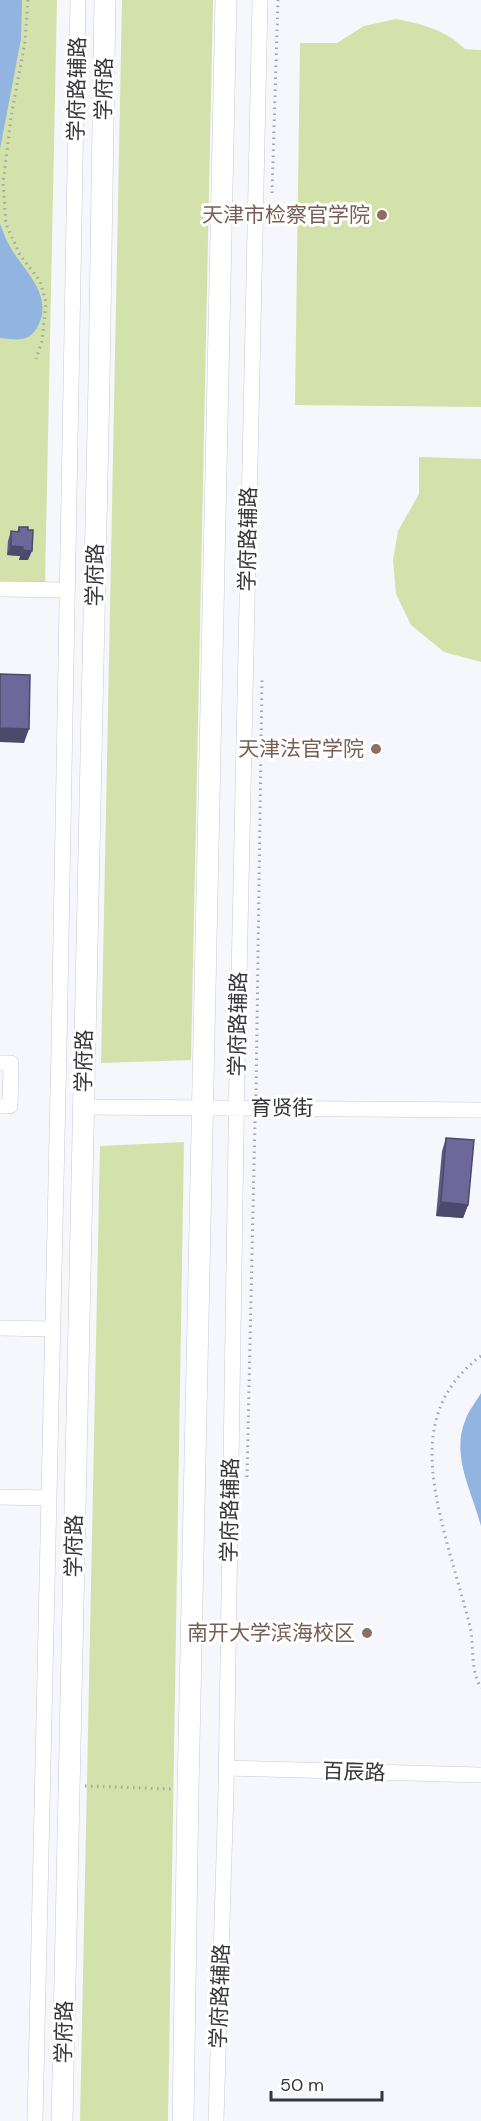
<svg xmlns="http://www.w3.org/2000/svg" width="481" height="2121" font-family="'DM Sans','Noto Sans SC',sans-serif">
  <rect width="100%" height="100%" fill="#f6f6fd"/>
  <path fill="#d3e2ab" d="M 0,0 L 57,0 L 45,584 L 0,582 Z
    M 122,0 L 213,0 L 191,1060 L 101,1063 Z
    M 396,19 C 422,24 446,30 465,49 L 481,50 L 481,407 L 295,405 L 300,43 L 337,43 L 364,26 Z
    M 419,457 L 481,459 L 481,662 L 444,652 L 411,625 L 396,594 L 393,560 L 398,531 L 419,494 Z
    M 184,1142 L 168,2121 L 80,2121 L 100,1146 Z"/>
  <path fill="#92b4e1" d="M 0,0 L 22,0 L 22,3 L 21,39 L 0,149 Z
    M 0,224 C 3,231 5,238 9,245 C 22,269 53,293 39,324 C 30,343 18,340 0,338 Z
    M 481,1393 L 481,1526 C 472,1492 451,1456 465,1421 C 468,1411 476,1402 481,1393 Z"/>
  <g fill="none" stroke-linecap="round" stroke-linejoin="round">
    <g stroke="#cac9d3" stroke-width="16">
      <path id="minor" d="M 0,589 L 67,590
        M 0,1063 L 11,1063 L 10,1106 L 0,1106
        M 83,1107 L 481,1110
        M 0,1328 L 52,1329
        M 0,1497 L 49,1498
        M 226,1768 L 481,1775
        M 35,2121 L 59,1048 L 78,0
        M 216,2121 L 226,1791 L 237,1070 L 260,0"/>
    </g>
    <g stroke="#cac9d3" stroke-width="22">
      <path id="highway" d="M 62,2121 L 99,382 L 105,0
        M 183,2121 L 188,1790 L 226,0"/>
    </g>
    <path stroke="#a4a4aa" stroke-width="3" stroke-dasharray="1.5 4.5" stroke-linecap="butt" d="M 28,0 L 25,42 L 11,117 L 3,184 L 6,224 L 20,255 L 40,281 L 46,302 L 42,341 L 36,359
      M 272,193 L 278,0
      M 256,1096 L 262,677
      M 481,1356 C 415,1405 429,1474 447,1543 C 454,1569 462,1596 469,1622 C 475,1644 469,1667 481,1688
      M 247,1477 L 255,1121
      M 85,1786 L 172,1789"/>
    <use href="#minor" stroke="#fff" stroke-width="15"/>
    <use href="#highway" stroke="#fff" stroke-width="21"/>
  </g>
  <path fill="#5e5984" d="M 19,527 L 28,560 L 19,560 L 20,556 L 7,555 L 8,541 L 11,531 L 17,532 Z
    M 446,1138 L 468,1205 L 463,1218 L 436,1216 L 442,1151 Z"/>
  <path fill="#4c496b" d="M 11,546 L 23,547 L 20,556 L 7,555 Z
    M 23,550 L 32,551 L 28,560 L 19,560 Z
    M 0,728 L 29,729 L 24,743 L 0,742 Z
    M 441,1202 L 468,1205 L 463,1218 L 436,1216 Z"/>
  <path fill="#6d6899" stroke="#4c496b" stroke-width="1.5" d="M 19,527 L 28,527 L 28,530 L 33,530 L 32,551 L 23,550 L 23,547 L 11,546 L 11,531 L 19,532 Z
    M 0,674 L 30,675 L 29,729 L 0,728 Z
    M 446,1138 L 474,1140 L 468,1205 L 441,1202 Z"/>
  <g fill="#8d6e63" stroke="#fff" stroke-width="2">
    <circle cx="382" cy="215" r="6"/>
    <circle cx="376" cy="749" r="6"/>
    <circle cx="367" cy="1633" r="6"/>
  </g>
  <g text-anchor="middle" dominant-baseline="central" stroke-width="6" stroke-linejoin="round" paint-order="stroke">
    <g font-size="21" fill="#36363a" stroke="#fff">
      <text transform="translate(77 89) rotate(-89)">学府路辅路</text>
      <text transform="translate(104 89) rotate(-89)">学府路</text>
      <text transform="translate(248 539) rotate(-89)">学府路辅路</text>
      <text transform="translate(95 575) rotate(-89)">学府路</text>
      <text transform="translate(238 1024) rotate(-89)">学府路辅路</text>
      <text transform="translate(84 1061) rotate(-89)">学府路</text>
      <text x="282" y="1108">育贤街</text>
      <text transform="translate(230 1510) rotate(-89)">学府路辅路</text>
      <text transform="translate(74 1546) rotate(-89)">学府路</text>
      <text transform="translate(354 1772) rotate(2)">百辰路</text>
      <text transform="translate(220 1996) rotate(-88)">学府路辅路</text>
      <text transform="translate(64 2032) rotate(-89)">学府路</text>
    </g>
    <g font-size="21" fill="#785e54" stroke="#fff" text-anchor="end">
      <text x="370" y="215">天津市检察官学院</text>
      <text x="364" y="749">天津法官学院</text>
      <text x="355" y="1633">南开大学滨海校区</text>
    </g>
  </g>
  <path d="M271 2091v9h111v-9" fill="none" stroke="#36363a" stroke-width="3"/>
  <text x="280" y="2091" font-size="18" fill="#36363a" stroke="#ffffff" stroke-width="4.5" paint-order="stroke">50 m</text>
</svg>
